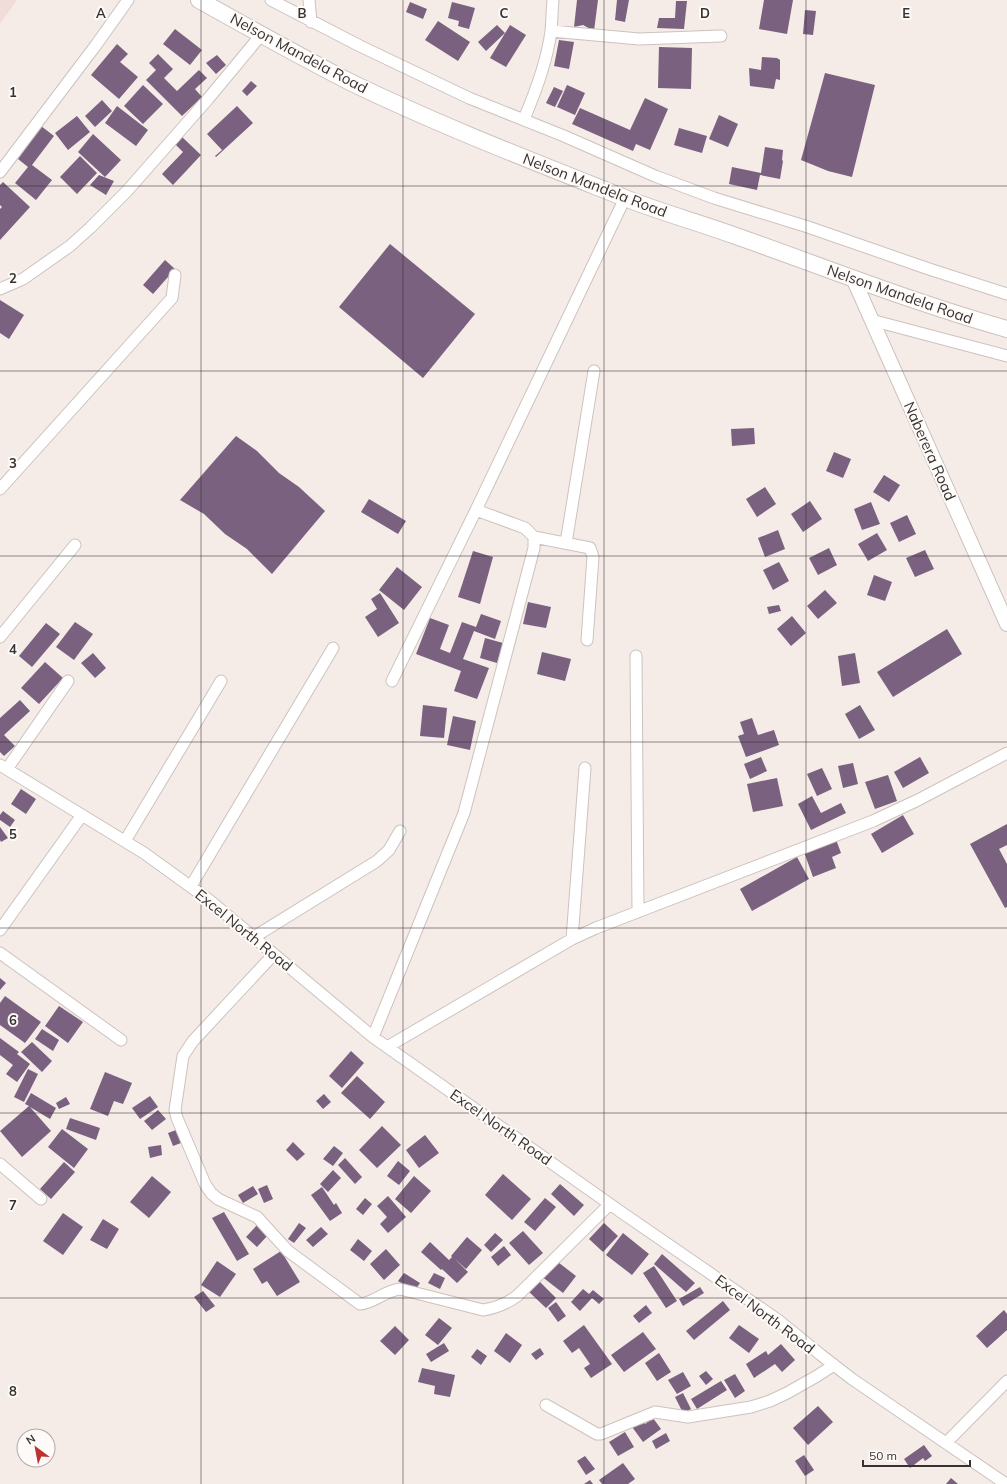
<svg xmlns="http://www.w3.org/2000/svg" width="1007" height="1484" font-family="Mulish,sans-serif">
  <rect width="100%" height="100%" fill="#f5ebe7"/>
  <path fill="#f0ddd7" d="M 0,0 L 17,0 L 0,24 Z"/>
  <path fill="#79617f" d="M 577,0 L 598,0 L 594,31 L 583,25 L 574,27 Z
    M 617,0 L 629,0 L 625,22 L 615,20 Z
    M 764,0 L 793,0 L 787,34 L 759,29 Z
    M 676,1 L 687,1 L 684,29 L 657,28 L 659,18 L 675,18 Z
    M 410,2 L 427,9 L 423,19 L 406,12 Z
    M 452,2 L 475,8 L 469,29 L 458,26 L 459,21 L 448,18 Z
    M 805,10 L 816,11 L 813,35 L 803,34 Z
    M 438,21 L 470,42 L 458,61 L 425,40 Z
    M 497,25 L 505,33 L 486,51 L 478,42 Z
    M 510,25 L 526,35 L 506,67 L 490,58 Z
    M 175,29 L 202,50 L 190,65 L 163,44 Z
    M 559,40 L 574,42 L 569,69 L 554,66 Z
    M 117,44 L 128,54 L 120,62 L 138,77 L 119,99 L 91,75 Z
    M 659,47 L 692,48 L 691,89 L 658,88 Z
    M 158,54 L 173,69 L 164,78 L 177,91 L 199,70 L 207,78 L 195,89 L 202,97 L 182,116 L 146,80 L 156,70 L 149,63 Z
    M 217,55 L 226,65 L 216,74 L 206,63 Z
    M 762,57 L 777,58 L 780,60 L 780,80 L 776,79 L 774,89 L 750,86 L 749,68 L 761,70 Z
    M 825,73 L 875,85 L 852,177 L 828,171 L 801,160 Z
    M 251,81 L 257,86 L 247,96 L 242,91 Z
    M 143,85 L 163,104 L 143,124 L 124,106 Z
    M 567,85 L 585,93 L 575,115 L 557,107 Z
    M 554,87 L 563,91 L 555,107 L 546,103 Z
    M 645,98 L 668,109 L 650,150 L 636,144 L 633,151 L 572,124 L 580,108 L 630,130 Z
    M 102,100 L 112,111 L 95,127 L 85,116 Z
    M 117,106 L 148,130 L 136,146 L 105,123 Z
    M 237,106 L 253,123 L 216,157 L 215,156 L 222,150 L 207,134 Z
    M 719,115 L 738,124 L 728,147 L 709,139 Z
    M 77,116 L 90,132 L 68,150 L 55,133 Z
    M 41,126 L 54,136 L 32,165 L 52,180 L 36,200 L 15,183 L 28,167 L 18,159 Z
    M 679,128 L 707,136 L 702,153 L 674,145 Z
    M 93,134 L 121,160 L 105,177 L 78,152 Z
    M 181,136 L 201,155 L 173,185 L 162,174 L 183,152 L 174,143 Z
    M 765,147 L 783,150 L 782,160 L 783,161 L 780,179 L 760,175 L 757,190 L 729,184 L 732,167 L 761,173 Z
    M 80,156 L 97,173 L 77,194 L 60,177 Z
    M 99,175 L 114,181 L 106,195 L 90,185 Z
    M 3,182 L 30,207 L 0,240 L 0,209 L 2,207 L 0,205 L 0,185 Z
    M 390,244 L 475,314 L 423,378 L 339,307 Z
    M 165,260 L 175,269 L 153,294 L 143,285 Z
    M 0,300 L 24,315 L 9,339 L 0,333 Z
    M 754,428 L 755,444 L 732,446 L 731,429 Z
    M 236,436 L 257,451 L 279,473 L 299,487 L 325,511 L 272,574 L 247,549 L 225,534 L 204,514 L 180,500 Z
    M 834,452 L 851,459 L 843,478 L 826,471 Z
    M 884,475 L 900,485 L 889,502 L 873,492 Z
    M 765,487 L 776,504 L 757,517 L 746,499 Z
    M 369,499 L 406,521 L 398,534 L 361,512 Z
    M 810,501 L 822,519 L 803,532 L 791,514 Z
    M 871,502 L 880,524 L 862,530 L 854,509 Z
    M 907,515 L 916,534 L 899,542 L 890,523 Z
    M 778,530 L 785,549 L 765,557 L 758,538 Z
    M 877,533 L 887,550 L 868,561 L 858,544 Z
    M 829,548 L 837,565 L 818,575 L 809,558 Z
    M 925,550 L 934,569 L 915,577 L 906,558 Z
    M 473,551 L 493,557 L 480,604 L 458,597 Z
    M 779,562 L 789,581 L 773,590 L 763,570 Z
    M 397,567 L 422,587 L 404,610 L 379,590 Z
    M 874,575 L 892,582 L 885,601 L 867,595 Z
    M 825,590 L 837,603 L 818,619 L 807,606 Z
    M 380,593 L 399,623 L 378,637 L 365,617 L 377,609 L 371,599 Z
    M 528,602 L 551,607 L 546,628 L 523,624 Z
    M 779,605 L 781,611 L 769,614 L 767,607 Z
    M 481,614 L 501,621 L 495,639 L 474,631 L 463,659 L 489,668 L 477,699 L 454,691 L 461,671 L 416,654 L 430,618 L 449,625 L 440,649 L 450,653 L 462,622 L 476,627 Z
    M 792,616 L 806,633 L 791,646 L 777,629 Z
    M 75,622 L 93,634 L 74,660 L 56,647 Z
    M 46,623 L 60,634 L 32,667 L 19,656 Z
    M 947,629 L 962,654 L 893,697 L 877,672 Z
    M 485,638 L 503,643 L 497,663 L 480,658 Z
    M 542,652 L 571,659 L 565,681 L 537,674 Z
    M 93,653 L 106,668 L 95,678 L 81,663 Z
    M 855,653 L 860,683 L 842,686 L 838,656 Z
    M 45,662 L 63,678 L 39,704 L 21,688 Z
    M 20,700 L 30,711 L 4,735 L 15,746 L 4,756 L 0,752 L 0,718 Z
    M 423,705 L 447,708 L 444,738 L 420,736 Z
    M 860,705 L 875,730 L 859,739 L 845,714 Z
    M 453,716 L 476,721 L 470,750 L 447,745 Z
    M 752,718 L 758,735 L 774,730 L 779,745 L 746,757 L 738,736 L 744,734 L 740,722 Z
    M 761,757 L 767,771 L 750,779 L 744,764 Z
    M 920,757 L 929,773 L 903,788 L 894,772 Z
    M 853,763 L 858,784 L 843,788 L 838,766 Z
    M 822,768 L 832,789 L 817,796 L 807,774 Z
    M 888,775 L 897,801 L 875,809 L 865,782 Z
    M 777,778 L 783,806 L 753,812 L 747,784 Z
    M 21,789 L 36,799 L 26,814 L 11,804 Z
    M 812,796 L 821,813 L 841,803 L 846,813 L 811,830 L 798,804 Z
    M 3,811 L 15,820 L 10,827 L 0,820 L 0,815 Z
    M 903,815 L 914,834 L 882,853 L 871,834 Z
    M 1007,824 L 1007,845 L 999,849 L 1007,864 L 1007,907 L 1005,908 L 970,844 Z
    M 0,827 L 8,838 L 1,842 L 0,840 Z
    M 835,837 L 841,853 L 832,857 L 836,868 L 813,877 L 803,849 Z
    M 797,857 L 809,879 L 752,911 L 740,889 Z
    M 0,978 L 6,983 L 0,990 Z
    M 5,996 L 41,1022 L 25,1043 L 0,1025 L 0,1003 Z
    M 59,1006 L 83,1022 L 68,1043 L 45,1026 Z
    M 42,1029 L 59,1040 L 53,1051 L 35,1039 Z
    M 0,1038 L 19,1052 L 17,1054 L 30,1064 L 17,1082 L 6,1074 L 13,1065 L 0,1055 Z
    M 32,1042 L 52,1061 L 42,1072 L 21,1052 Z
    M 351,1051 L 364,1063 L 342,1088 L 329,1076 Z
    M 28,1069 L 38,1074 L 24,1102 L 14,1097 Z
    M 105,1072 L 132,1083 L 123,1104 L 114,1101 L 108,1116 L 90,1109 Z
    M 357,1076 L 385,1102 L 370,1119 L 341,1093 Z
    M 31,1093 L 56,1108 L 50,1119 L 30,1107 L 51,1131 L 22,1157 L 0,1131 L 29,1106 L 25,1104 Z
    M 324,1094 L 331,1102 L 323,1109 L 316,1101 Z
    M 150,1096 L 158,1107 L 140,1119 L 132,1108 Z
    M 66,1097 L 70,1104 L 59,1109 L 56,1103 Z
    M 158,1110 L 166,1119 L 152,1130 L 144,1121 Z
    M 70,1118 L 100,1128 L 96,1140 L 66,1129 Z
    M 382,1126 L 401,1145 L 377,1168 L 359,1150 Z
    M 62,1129 L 88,1149 L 74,1168 L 48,1147 Z
    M 176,1130 L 181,1143 L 173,1146 L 168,1133 Z
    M 425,1135 L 439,1153 L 419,1168 L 406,1150 Z
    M 293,1142 L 305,1154 L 297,1161 L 286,1150 Z
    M 161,1145 L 162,1155 L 150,1158 L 148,1147 Z
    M 334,1146 L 343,1153 L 333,1166 L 323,1159 Z
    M 345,1158 L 362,1177 L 355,1184 L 338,1165 Z
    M 398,1161 L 410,1171 L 399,1185 L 387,1176 Z
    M 64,1162 L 75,1172 L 51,1199 L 40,1189 Z
    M 333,1170 L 341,1178 L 328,1192 L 320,1184 Z
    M 503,1174 L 531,1199 L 512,1220 L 485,1195 Z
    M 152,1176 L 171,1192 L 149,1218 L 130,1202 Z
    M 414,1176 L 431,1191 L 411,1213 L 395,1199 Z
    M 560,1184 L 584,1205 L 574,1216 L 551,1194 Z
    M 267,1185 L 273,1199 L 264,1203 L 258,1189 Z
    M 253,1186 L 258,1194 L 243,1203 L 238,1195 Z
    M 322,1187 L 334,1205 L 336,1203 L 342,1213 L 330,1221 L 311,1195 Z
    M 388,1196 L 406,1217 L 388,1233 L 380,1224 L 387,1217 L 377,1206 Z
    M 365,1198 L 372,1204 L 363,1215 L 356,1209 Z
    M 545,1198 L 556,1207 L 535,1231 L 524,1222 Z
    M 224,1212 L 249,1254 L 237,1261 L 212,1218 Z
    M 63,1213 L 83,1227 L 63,1255 L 43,1241 Z
    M 103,1219 L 119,1229 L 107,1249 L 90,1240 Z
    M 299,1223 L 306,1228 L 294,1243 L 288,1239 Z
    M 604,1223 L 618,1236 L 603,1252 L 589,1239 Z
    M 258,1224 L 269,1234 L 257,1247 L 246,1237 Z
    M 321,1227 L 328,1234 L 313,1247 L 306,1240 Z
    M 523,1231 L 543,1253 L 529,1265 L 509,1243 Z
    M 495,1233 L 503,1240 L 491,1252 L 484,1245 Z
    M 623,1233 L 649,1254 L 632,1275 L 606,1255 Z
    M 467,1237 L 482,1250 L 466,1269 L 455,1259 L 468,1272 L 457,1283 L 442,1269 L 441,1270 L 421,1252 L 430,1242 L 449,1260 L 452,1257 L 451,1256 Z
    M 358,1239 L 372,1251 L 364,1261 L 350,1250 Z
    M 504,1246 L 511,1255 L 498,1266 L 491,1257 Z
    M 386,1249 L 400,1265 L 384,1280 L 370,1264 Z
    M 281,1251 L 300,1282 L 277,1296 L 267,1281 L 262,1284 L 253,1269 Z
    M 662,1254 L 695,1283 L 686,1292 L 654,1264 Z
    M 554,1259 L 576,1276 L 563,1293 L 541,1276 Z
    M 217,1261 L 236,1274 L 220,1297 L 201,1285 Z
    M 654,1266 L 677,1301 L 666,1308 L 643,1273 Z
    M 404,1273 L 420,1283 L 414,1292 L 398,1281 Z
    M 434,1273 L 445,1278 L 440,1289 L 428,1283 Z
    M 538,1280 L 556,1298 L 546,1308 L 527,1290 Z
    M 700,1287 L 704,1293 L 683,1306 L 679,1299 Z
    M 583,1289 L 589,1294 L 593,1290 L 604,1299 L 599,1304 L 592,1298 L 580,1311 L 571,1302 Z
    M 203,1291 L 215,1306 L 206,1312 L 194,1297 Z
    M 723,1301 L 730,1310 L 694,1340 L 686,1331 Z
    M 556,1302 L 566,1316 L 558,1322 L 548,1308 Z
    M 646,1305 L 652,1313 L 639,1323 L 633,1316 Z
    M 1004,1310 L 1007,1314 L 1007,1330 L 987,1348 L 976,1336 Z
    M 439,1318 L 452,1328 L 438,1345 L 425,1335 Z
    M 584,1325 L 612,1364 L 591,1378 L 584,1368 L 590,1364 L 579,1348 L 572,1353 L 563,1341 Z
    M 739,1325 L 759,1339 L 749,1353 L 729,1338 Z
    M 395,1326 L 409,1340 L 395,1355 L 380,1341 Z
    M 643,1332 L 656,1349 L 624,1372 L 611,1355 Z
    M 506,1333 L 522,1345 L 510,1363 L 494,1351 Z
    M 444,1343 L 449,1351 L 431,1362 L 426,1354 Z
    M 781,1344 L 795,1360 L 782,1372 L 775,1364 L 754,1378 L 746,1364 L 766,1351 L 768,1355 Z
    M 540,1348 L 544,1354 L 536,1360 L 531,1354 Z
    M 477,1349 L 487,1356 L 481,1365 L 471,1357 Z
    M 659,1353 L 671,1372 L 657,1381 L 645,1363 Z
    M 422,1368 L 455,1375 L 450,1397 L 434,1394 L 435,1386 L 418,1382 Z
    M 706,1371 L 713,1379 L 706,1385 L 699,1376 Z
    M 683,1372 L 691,1386 L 677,1394 L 668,1380 Z
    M 735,1374 L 745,1391 L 735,1398 L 724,1380 Z
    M 721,1381 L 727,1390 L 697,1409 L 691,1399 Z
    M 683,1393 L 691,1409 L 683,1413 L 675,1397 Z
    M 818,1406 L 833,1422 L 808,1445 L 793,1428 Z
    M 641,1417 L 645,1424 L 653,1418 L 661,1429 L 643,1442 L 630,1424 Z
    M 625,1432 L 634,1447 L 618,1456 L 609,1442 Z
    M 666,1433 L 670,1441 L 656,1449 L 652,1441 Z
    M 924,1445 L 932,1456 L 925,1461 L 923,1458 L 910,1468 L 904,1459 Z
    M 804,1455 L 814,1470 L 805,1476 L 795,1461 Z
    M 585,1456 L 595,1469 L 586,1475 L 577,1461 Z
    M 623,1463 L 635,1479 L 628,1484 L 602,1484 L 599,1480 Z
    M 951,1478 L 958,1484 L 946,1484 Z
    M 590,1480 L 593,1484 L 584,1484 Z"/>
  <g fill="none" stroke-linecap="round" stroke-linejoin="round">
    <g stroke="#ccc2be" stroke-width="13">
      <path id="minor" d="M 271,0 L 360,46 L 469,98 L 564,136 L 655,176 L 714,198 L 808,227 L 929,269 L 1007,294
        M 309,0 L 311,22
        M 551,31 L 639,39 L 721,36
        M 524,119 C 536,91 547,62 551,31 C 552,21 552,10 553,0
        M 0,172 L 96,45 L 128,0
        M 0,289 L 23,279 L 70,246 L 90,228 L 127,191 L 208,99 L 261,35
        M 871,320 L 1007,356
        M 0,489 L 172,298 L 175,275
        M 534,537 L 590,548 L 593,557 L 587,640
        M 566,543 L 594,371
        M 0,637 L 75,545
        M 636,656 L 638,912
        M 392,681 L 476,510 L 625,198
        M 0,765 L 144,853 L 209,900 L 373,1037 L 621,1212 L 778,1320 L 821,1355 L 852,1379 L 1006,1484
        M 7,769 L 68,681
        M 125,841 L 221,681
        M 191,886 L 333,648
        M 0,930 L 82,815
        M 254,937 L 377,861 L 389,850 L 400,831
        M 572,939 L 585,768
        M 0,953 L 121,1040
        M 274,954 L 193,1041 L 183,1056 L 175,1110 L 177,1118 L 205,1184 L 211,1193 L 218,1199 L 257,1217 L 288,1251 L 360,1304 C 374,1303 384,1291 400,1289 L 483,1310 C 497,1308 506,1304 517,1296 L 610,1204
        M 373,1037 L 464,813 L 534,548 L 534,537 L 525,528 L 476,510
        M 387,1047 L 572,939 L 596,928 L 873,821 L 918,800 L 1007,753
        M 0,1164 L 41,1199
        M 546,1405 L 597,1434 L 601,1434 L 655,1412 L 688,1417 L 751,1407 L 770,1401 L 787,1393 L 817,1376 L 834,1365
        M 946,1443 L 1007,1381"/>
    </g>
    <g stroke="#ccc2be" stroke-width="16">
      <path id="tertiary" d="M 853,278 L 1007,624"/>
    </g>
    <g stroke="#ccc2be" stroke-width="18">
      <path id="secondary" d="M 199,0 C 249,28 299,56 350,82 C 439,125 532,161 625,198 C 660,212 697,222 733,235 C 824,267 914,303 1007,329"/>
    </g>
    <use href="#minor" stroke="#fff" stroke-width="11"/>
    <use href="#tertiary" stroke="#fff" stroke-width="14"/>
    <use href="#secondary" stroke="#fff" stroke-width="16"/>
  </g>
  <path fill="none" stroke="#363231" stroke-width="1" stroke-opacity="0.55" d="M 201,0 L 201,1484M 403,0 L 403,1484M 604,0 L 604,1484M 806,0 L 806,1484M 0,186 L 1007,186M 0,371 L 1007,371M 0,556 L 1007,556M 0,742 L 1007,742M 0,928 L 1007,928M 0,1113 L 1007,1113M 0,1298 L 1007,1298"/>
  <g text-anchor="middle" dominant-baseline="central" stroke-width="4" stroke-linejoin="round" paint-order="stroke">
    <g font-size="15" fill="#363231" stroke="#fefaf8">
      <text transform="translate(299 53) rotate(28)">Nelson Mandela Road</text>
      <text transform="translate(595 185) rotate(21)">Nelson Mandela Road</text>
      <text transform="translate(900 294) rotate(19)">Nelson Mandela Road</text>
      <text transform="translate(930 451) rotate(66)">Naberera Road</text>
      <text transform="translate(244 930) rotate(39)">Excel North Road</text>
      <text transform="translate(501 1127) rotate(35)">Excel North Road</text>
      <text transform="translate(765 1314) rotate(37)">Excel North Road</text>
    </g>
  </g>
  <g font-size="13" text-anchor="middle" font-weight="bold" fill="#363231" stroke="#fefaf8" stroke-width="4" stroke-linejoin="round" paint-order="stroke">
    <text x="101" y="18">A</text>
    <text x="302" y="18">B</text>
    <text x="504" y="18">C</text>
    <text x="705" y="18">D</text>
    <text x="906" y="18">E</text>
    <text x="13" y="97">1</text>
    <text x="13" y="283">2</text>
    <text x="13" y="468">3</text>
    <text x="13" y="654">4</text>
    <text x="13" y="839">5</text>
    <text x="13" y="1025">6</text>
    <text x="13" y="1210">7</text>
    <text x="13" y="1396">8</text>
  </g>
  <g transform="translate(36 1448) rotate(328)"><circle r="19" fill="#fefaf8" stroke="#aeaaa8"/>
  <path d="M0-3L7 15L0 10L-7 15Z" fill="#bf312f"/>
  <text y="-6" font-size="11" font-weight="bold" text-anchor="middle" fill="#363231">N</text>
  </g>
  <path d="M863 1460v6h107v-6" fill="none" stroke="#363231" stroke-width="2"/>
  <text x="869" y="1460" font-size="12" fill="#363231" stroke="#fefaf8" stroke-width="3" paint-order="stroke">50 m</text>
</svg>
